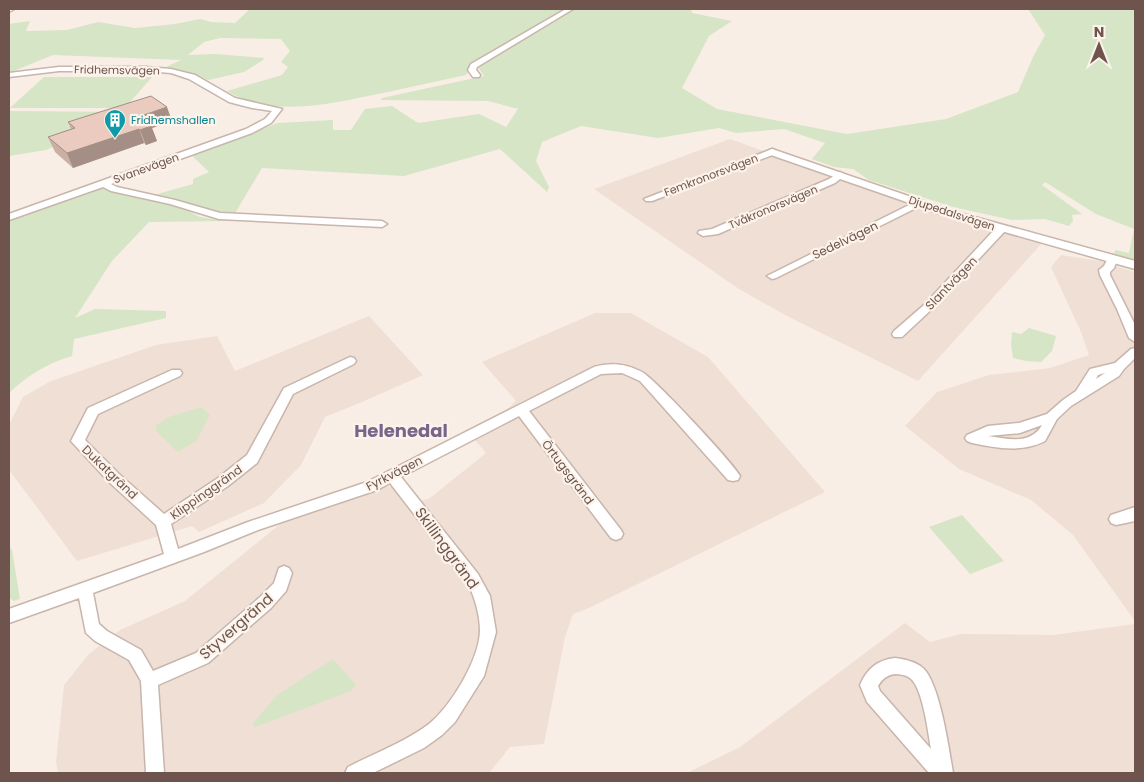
<svg xmlns="http://www.w3.org/2000/svg" width="1144" height="782" font-family="Poppins,sans-serif">
  <rect width="100%" height="100%" fill="#f9eee5"/>
  <path fill="#f0dfd4" d="M 730,139 L 903,201 L 1042,243 L 918,381 L 785,315 L 739,289 L 594,189 Z
    M 1061,255 L 1100,261 L 1135,272 L 1135,621 L 1073,535 L 1031,500 L 959,469 L 905,426 L 937,392 L 989,375 L 1050,368 L 1089,355 L 1081,332 L 1051,267 Z
    M 595,313 L 631,313 L 708,357 L 825,492 L 589,608 L 573,614 L 565,637 L 544,744 L 510,747 L 489,773 L 58,773 L 56,762 L 64,685 L 89,654 L 120,630 L 185,601 L 289,517 L 345,502 L 382,486 L 395,487 L 409,505 L 430,498 L 486,453 L 474,439 L 516,401 L 482,362 Z
    M 369,316 L 423,375 L 360,403 L 325,417 L 301,465 L 264,503 L 199,532 L 192,526 L 77,561 L 9,470 L 9,425 L 23,397 L 51,381 L 156,345 L 217,336 L 235,371 Z
    M 905,623 L 930,642 L 961,634 L 1053,635 L 1135,624 L 1135,773 L 687,773 L 740,747 Z"/>
  <path fill="#d6e5c5" d="M 250,9 L 566,9 L 470,70 L 466,75 C 438,81 411,87 383,93 C 333,103 273,119 227,91 L 282,75 L 288,67 L 281,62 L 290,51 L 281,39 L 220,38 L 204,42 L 188,55 L 215,54 L 264,58 L 263,60 L 244,72 L 208,80 L 183,71 L 166,67 L 181,60 L 53,55 L 9,73 L 9,24 L 30,21 L 26,31 L 67,30 L 98,22 L 135,28 L 175,24 L 200,19 L 211,22 L 235,23 Z
    M 573,9 L 691,9 L 692,13 L 732,21 L 709,36 L 682,88 L 717,109 L 847,134 L 946,119 L 1018,92 L 1033,57 L 1045,35 L 1028,9 L 1135,9 L 1135,261 L 1114,254 L 1115,250 L 1129,253 L 1134,229 L 1096,214 L 1045,182 L 1042,185 L 1082,214 L 1072,215 L 1073,221 L 1069,226 L 1045,219 L 1012,220 L 953,207 L 869,180 L 853,169 L 834,167 L 812,159 L 825,143 L 784,129 L 736,133 L 719,128 L 658,138 L 581,126 L 542,142 L 536,161 L 549,187 L 547,192 L 500,149 L 404,176 L 262,168 L 234,215 L 188,211 L 200,217 L 226,221 L 149,222 L 112,261 L 75,318 L 95,309 L 166,311 L 166,318 L 74,339 L 72,356 C 46,364 30,374 9,393 L 9,218 L 92,189 L 103,188 L 111,190 L 114,187 L 154,195 L 193,184 L 193,179 L 209,172 L 190,154 L 278,123 L 333,120 L 333,130 L 351,130 L 365,109 L 392,106 L 418,123 L 479,114 L 506,127 L 518,109 L 488,101 L 381,100 L 382,98 L 484,76 L 478,67 Z
    M 44,77 L 152,77 L 125,108 L 10,108 Z
    M 9,111 L 132,112 L 46,150 L 9,156 Z
    M 1029,328 L 1056,336 L 1052,351 L 1041,362 L 1026,361 L 1013,358 L 1011,345 L 1012,332 L 1021,334 Z
    M 201,407 L 210,415 L 197,440 L 178,452 L 156,431 L 156,426 L 169,417 Z
    M 962,515 L 1004,561 L 970,574 L 929,527 Z
    M 9,546 L 12,550 L 20,599 L 14,601 L 9,598 Z
    M 333,659 L 356,685 L 351,691 L 255,727 L 252,725 L 277,695 Z"/>
  <g fill="none" stroke-linecap="round" stroke-linejoin="round">
    <g stroke="#c8b5ac" stroke-width="3">
      <path id="minor" d="M 566,9 L 573,9 L 477,67 L 476,70 L 480,75 L 479,77 L 473,77 L 468,70 L 471,64 Z
        M 59,67 L 146,67 L 171,69 L 195,75 L 235,98 L 282,109 L 271,123 L 252,133 L 111,184 L 117,187 L 175,200 L 220,213 L 382,221 L 387,224 L 382,227 L 219,219 L 170,204 L 111,191 L 103,187 L 9,220 L 9,214 L 246,129 L 265,119 L 272,111 L 252,108 L 229,102 L 189,79 L 171,73 L 146,71 L 59,71 L 9,77 L 9,73 Z
        M 772,149 L 775,150 L 775,154 L 652,201 L 646,201 L 644,199 Z
        M 840,172 L 845,175 L 835,183 L 718,234 L 703,236 L 698,233 L 699,231 L 712,229 L 829,179 Z
        M 919,200 L 922,201 L 922,205 L 776,278 L 772,279 L 767,276 Z
        M 1001,226 L 1005,227 L 1005,231 L 932,309 L 902,337 L 894,337 L 892,334 L 894,331 L 924,305 L 997,227 Z
        M 1113,255 L 1118,258 L 1114,268 L 1110,272 L 1110,275 L 1135,325 L 1135,342 L 1129,338 L 1117,309 L 1100,275 L 1099,270 L 1104,266 L 1109,256 Z
        M 1135,348 L 1135,358 L 1124,369 L 1119,376 L 1071,406 L 1057,419 L 1045,441 C 1022,453 996,448 972,443 L 967,441 L 965,438 L 967,435 L 988,426 L 1019,423 L 1047,414 L 1063,400 L 1076,391 L 1090,369 L 1115,363 L 1131,349 ZM 1105,373 L 1096,379 L 1098,375 ZM 1042,425 C 1031,445 1007,439 988,436 L 1020,433 Z
        M 350,357 L 354,358 L 356,361 L 354,364 L 293,394 L 257,463 L 228,486 L 171,524 L 178,549 L 248,522 L 367,482 L 594,367 C 610,362 627,364 642,372 C 654,378 733,463 740,476 L 738,480 L 733,481 L 728,480 L 640,381 L 622,373 L 601,374 L 529,411 L 621,530 L 623,534 L 621,538 L 616,540 L 611,538 L 519,416 L 401,477 L 478,574 L 490,596 L 496,632 L 484,676 L 455,722 L 442,735 L 424,748 L 373,773 L 345,773 L 348,767 C 375,753 405,742 429,724 C 451,706 479,660 480,631 C 480,616 475,597 468,584 L 390,483 L 377,490 L 258,530 L 204,552 L 93,593 L 99,624 L 107,631 L 141,650 L 153,671 L 196,653 L 259,598 L 274,583 L 279,568 L 284,566 L 289,568 L 292,573 L 286,591 L 271,608 L 208,663 L 158,685 L 164,773 L 146,773 L 141,681 L 129,660 L 95,641 L 86,633 L 79,598 L 9,623 L 9,609 L 164,554 L 156,525 L 109,482 L 71,441 L 88,408 L 172,370 L 180,370 L 182,373 L 180,376 L 98,414 L 85,440 L 119,474 L 164,514 L 218,478 L 247,455 L 284,388 Z
        M 1135,507 L 1135,521 L 1116,525 L 1111,523 L 1109,519 L 1111,515 Z
        M 895,658 C 904,659 917,662 924,669 C 940,686 949,749 953,773 L 929,773 L 867,702 L 860,685 C 867,669 877,660 895,658 ZM 895,674 C 900,674 906,675 910,678 C 923,688 928,732 931,749 L 880,691 L 878,686 C 882,679 887,675 895,674 Z"/>
    </g>
    <g stroke="#c8b5ac" stroke-width="3">
      <path id="tertiary" d="M 9,9 L 14,9 L 9,12 Z
        M 772,149 L 949,210 L 1135,261 L 1135,269 L 941,214 L 768,154 L 767,152 Z"/>
    </g>
    <use href="#minor" fill="#fff" fill-rule="evenodd"/>
    <use href="#tertiary" fill="#fff" fill-rule="evenodd"/>
  </g>
  <path fill="#caafa4" d="M 172,121 L 152,128 L 157,141 L 146,145 L 144,143 L 73,168 L 55,152 L 48,137 L 71,129 L 68,122 Z"/>
  <path fill="#a48e86" d="M 167,107 L 172,121 L 152,128 L 157,141 L 146,145 L 140,130 L 138,117 Z
    M 139,129 L 144,143 L 73,168 L 67,153 Z"/>
  <path fill="#ebcbbf" stroke="#a48e86" d="M 151,96 L 167,107 L 138,117 L 151,126 L 140,130 L 139,129 L 67,153 L 48,137 L 75,128 L 68,122 Z"/>
  <defs>
    <g id="building-pin" transform="scale(1.125)"><path d="M0 17L-7.5 6A9.5 9.5 0 1 1 7.5 6Z" fill="#0f9aa8" stroke="#fcf3ea"/><path d="M-4-6H4V6H1V3H-1V6H-4ZM-2.5-4.3h1.7v1.8h-1.7ZM.8-4.3h1.7v1.8H.8ZM-2.5-1h1.7V.8h-1.7ZM.8-1h1.7V.8H.8Z" fill="#fff"/></g>
  </defs>
  <g fill-rule="evenodd">
    <use href="#building-pin" x="115" y="120"/>
  </g>
  <g text-anchor="middle" dominant-baseline="central" stroke-width="4.5" stroke-linejoin="round" paint-order="stroke">
    <g font-size="11" fill="#6e544d" stroke="#fcf3ea">
      <text transform="translate(117 70) rotate(1)">Fridhemsvägen</text>
      <text transform="translate(146 168) rotate(-20)">Svanevägen</text>
      <text transform="translate(711 175) rotate(-21)">Femkronorsvägen</text>
      <text transform="translate(773 207) rotate(-23)">Tvåkronorsvägen</text>
      <text transform="translate(952 213) rotate(18)">Djupedalsvägen</text>
    </g>
    <g font-size="11" fill="#0d838f" stroke="#fcf3ea" text-anchor="start">
      <text x="131" y="120">Fridhemshallen</text>
    </g>
    <g font-size="12" fill="#6e544d" stroke="#fcf3ea">
      <text transform="translate(845 240) rotate(-26)">Sedelvägen</text>
      <text transform="translate(951 283) rotate(-46)">Slantvägen</text>
      <text transform="translate(110 472) rotate(44)">Dukatgränd</text>
      <text transform="translate(568 472) rotate(53)">Örtugsgränd</text>
      <text transform="translate(394 473) rotate(-27)">Fyrkvägen</text>
      <text transform="translate(206 492) rotate(-35)">Klippinggränd</text>
    </g>
    <g font-size="15" fill="#6e544d" stroke="#fcf3ea">
      <text transform="translate(447 548) rotate(54)">Skillinggränd</text>
      <text transform="translate(236 626) rotate(-41)">Styvergränd</text>
    </g>
    <g font-size="18" font-weight="bold" fill="#79658b" stroke="#fcf3ea">
      <text x="401" y="430">Helenedal</text>
    </g>
  </g>
  <rect width="1144" height="782" fill="none" stroke="#6e544d" stroke-width="20"/>
  <g transform="translate(1099 45)" stroke="#fcf3ea" stroke-width="4" paint-order="stroke">
  <path d="M0-4L9 19L0 12L-9 19Z" fill="#6e544d"/>
  <text y="-8" font-size="14" font-weight="bold" text-anchor="middle" fill="#6e544d">N</text>
  </g>
</svg>
